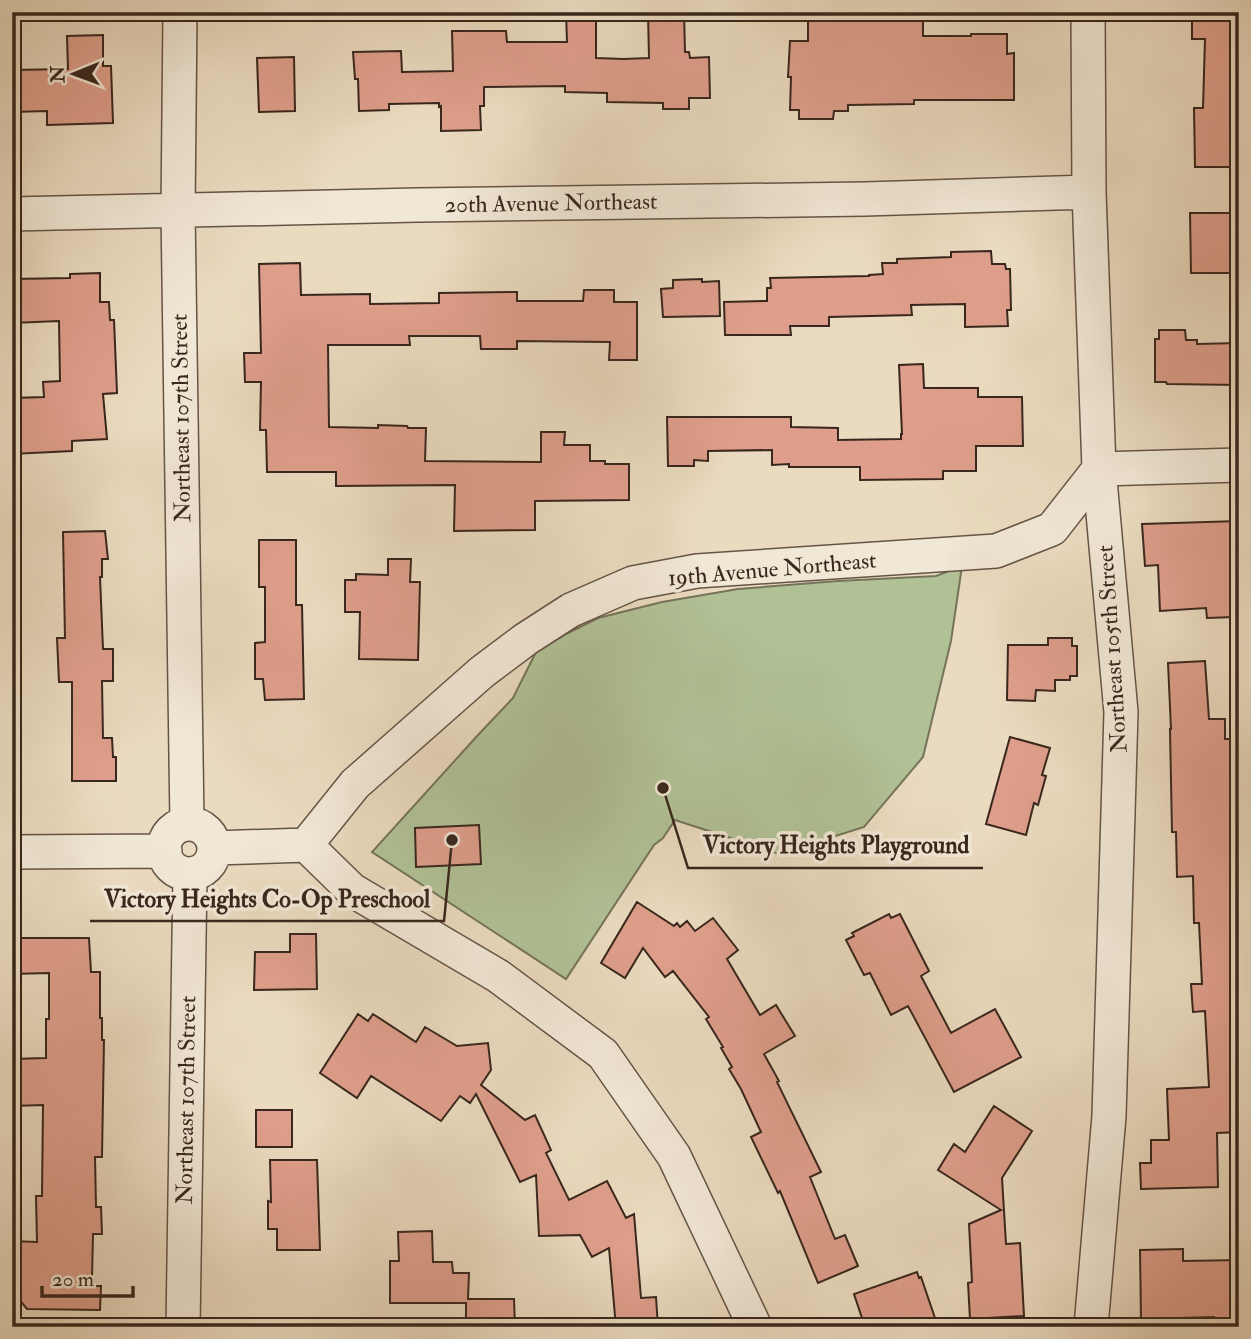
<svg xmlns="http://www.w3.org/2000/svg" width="1251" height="1339" font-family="'IM FELL Double Pica',serif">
  <rect width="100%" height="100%" fill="#eadabf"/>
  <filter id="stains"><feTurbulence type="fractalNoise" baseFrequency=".00286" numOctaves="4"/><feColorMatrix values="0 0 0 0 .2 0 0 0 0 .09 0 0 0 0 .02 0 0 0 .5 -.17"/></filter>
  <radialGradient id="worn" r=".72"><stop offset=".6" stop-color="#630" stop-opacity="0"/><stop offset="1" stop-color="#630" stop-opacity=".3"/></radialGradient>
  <path fill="#b1c196" stroke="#75745a" stroke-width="2" d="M 962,566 L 951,641 L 923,757 L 864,827 L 779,854 L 675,820 L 663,838 L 654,845 L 566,979 L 372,852 L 478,735 L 513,698 L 536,652 L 566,634 L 598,618 L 662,602 L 738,589 L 838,581 L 936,576 Z"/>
  <path fill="#de9e8b" stroke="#39271d" stroke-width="2" d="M 566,12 L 596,12 L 596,58 L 624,59 L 649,58 L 648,12 L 684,12 L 685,52 L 689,52 L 690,58 L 709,57 L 710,98 L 689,98 L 689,109 L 663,109 L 663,103 L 607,102 L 607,93 L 565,92 L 565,86 L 484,87 L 484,106 L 480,106 L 481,130 L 441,131 L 441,106 L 439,107 L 439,103 L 389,104 L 389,110 L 359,111 L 358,79 L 355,79 L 353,52 L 401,51 L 402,72 L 453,71 L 452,31 L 506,31 L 507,42 L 567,42 Z
    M 808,12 L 847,12 L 847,20 L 923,20 L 923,36 L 971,36 L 971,34 L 1007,34 L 1007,54 L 1014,53 L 1014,100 L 914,100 L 914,104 L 848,105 L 848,111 L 834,111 L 833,119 L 799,119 L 799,110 L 790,110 L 791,77 L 788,77 L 790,41 L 808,41 Z
    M 1192,12 L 1239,12 L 1239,167 L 1195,167 L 1194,108 L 1203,108 L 1205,39 L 1192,39 Z
    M 103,35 L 103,66 L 111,66 L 113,123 L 47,125 L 47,111 L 12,112 L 12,70 L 68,69 L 67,36 Z
    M 294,57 L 295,111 L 259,112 L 257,58 Z
    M 1190,213 L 1239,213 L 1239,273 L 1191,273 Z
    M 991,251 L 992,264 L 1005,264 L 1006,269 L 1010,269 L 1011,310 L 1007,310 L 1008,326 L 965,327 L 965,304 L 911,305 L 912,315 L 829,317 L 829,326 L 790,326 L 791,335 L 725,335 L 724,302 L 767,301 L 767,288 L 771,288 L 770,278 L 869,276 L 869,275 L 883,274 L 882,263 L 897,263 L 897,259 L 951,257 L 951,252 Z
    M 300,263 L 301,295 L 370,294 L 370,304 L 439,303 L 439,293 L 517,292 L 517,301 L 583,301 L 584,290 L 614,290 L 614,302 L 637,302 L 637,360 L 609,360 L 610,342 L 517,341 L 517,349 L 481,349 L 480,336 L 409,336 L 410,345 L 328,345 L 329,427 L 378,428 L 378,425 L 407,426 L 408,428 L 426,428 L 425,461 L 541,462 L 541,432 L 565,432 L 564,445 L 590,445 L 590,461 L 605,461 L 605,464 L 629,464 L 629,500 L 535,501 L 535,530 L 454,531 L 455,485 L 336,486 L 336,472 L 267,472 L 266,430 L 260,430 L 261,382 L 245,382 L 244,353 L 261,353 L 259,264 Z
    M 100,273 L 100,302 L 109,302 L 110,320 L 114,320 L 117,393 L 103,394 L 107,439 L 72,441 L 72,451 L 12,454 L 12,398 L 44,397 L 43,382 L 60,381 L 59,321 L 12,323 L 12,279 L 70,278 L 70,274 Z
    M 702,279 L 702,282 L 719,281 L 720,316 L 663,317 L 661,289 L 673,288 L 673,280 Z
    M 1159,330 L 1185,330 L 1186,340 L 1197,340 L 1197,344 L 1239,343 L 1239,385 L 1167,384 L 1166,382 L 1155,382 L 1155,339 L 1159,339 Z
    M 923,364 L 924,388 L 978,388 L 978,397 L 1022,397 L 1023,446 L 976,446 L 976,471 L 943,471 L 943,479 L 860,480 L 860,467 L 789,467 L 789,464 L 772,465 L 772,450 L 708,451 L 708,461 L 694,460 L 694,466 L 668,466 L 667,417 L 791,417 L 791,427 L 838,428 L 838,440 L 901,439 L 901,434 L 902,434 L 899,365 Z
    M 1239,521 L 1239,603 L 1234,603 L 1234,617 L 1207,618 L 1206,608 L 1160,611 L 1158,565 L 1145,566 L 1142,524 Z
    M 105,531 L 108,559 L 102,559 L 102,577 L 100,577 L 103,649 L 113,649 L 113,681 L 102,681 L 103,738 L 112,738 L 113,757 L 116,757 L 116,781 L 72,781 L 72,682 L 59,682 L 57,638 L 65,638 L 63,532 Z
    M 259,540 L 296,540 L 296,605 L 302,605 L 304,699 L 265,700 L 263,679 L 255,679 L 255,643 L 265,642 L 265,587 L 259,587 Z
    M 388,559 L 411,559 L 410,582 L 420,582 L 418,660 L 359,659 L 360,612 L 345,612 L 345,580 L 356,580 L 356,574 L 388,575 Z
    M 1048,638 L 1072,638 L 1072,646 L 1077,646 L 1077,676 L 1070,676 L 1070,680 L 1055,680 L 1055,691 L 1036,690 L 1035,701 L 1007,700 L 1008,645 L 1048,645 Z
    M 1205,661 L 1209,719 L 1225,719 L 1225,739 L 1239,739 L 1239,829 L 1234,829 L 1234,895 L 1239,894 L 1239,1132 L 1217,1133 L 1218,1187 L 1141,1189 L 1140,1163 L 1151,1163 L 1151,1140 L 1169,1140 L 1167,1089 L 1209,1087 L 1205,1011 L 1193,1012 L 1191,984 L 1202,984 L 1199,923 L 1194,923 L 1193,876 L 1177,877 L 1176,832 L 1172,832 L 1170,729 L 1171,729 L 1168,663 Z
    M 1010,737 L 1050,748 L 1042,775 L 1046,776 L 1038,805 L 1034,803 L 1026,835 L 986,824 Z
    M 479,825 L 481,864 L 416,867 L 415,828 Z
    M 637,902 L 674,926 L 677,923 L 680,927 L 687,921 L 695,931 L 713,918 L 738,950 L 727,959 L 760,1015 L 776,1005 L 795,1036 L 764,1054 L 779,1081 L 777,1082 L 821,1172 L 810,1177 L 835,1239 L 845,1235 L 858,1266 L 818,1283 L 780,1191 L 778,1193 L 751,1137 L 761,1132 L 741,1089 L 729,1069 L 732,1067 L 721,1048 L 723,1047 L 706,1019 L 709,1017 L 673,971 L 665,977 L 643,948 L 625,978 L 601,963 Z
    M 889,914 L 891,918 L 900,914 L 929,971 L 921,976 L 951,1033 L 995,1009 L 1021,1057 L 954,1092 L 908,1006 L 891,1015 L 870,973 L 864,975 L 846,940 L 854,936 L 852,933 Z
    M 290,934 L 316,934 L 317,989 L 254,990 L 255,952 L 290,952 Z
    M 12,938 L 89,938 L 91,972 L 100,972 L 100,1018 L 102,1018 L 102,1040 L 104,1040 L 102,1157 L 95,1157 L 96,1207 L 101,1207 L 102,1234 L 93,1234 L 92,1278 L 94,1279 L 94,1286 L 101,1286 L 100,1310 L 27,1309 L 12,1291 L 12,1241 L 37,1242 L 36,1196 L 42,1196 L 43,1105 L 12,1106 L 12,1059 L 46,1058 L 46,1019 L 49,1019 L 49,973 L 12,974 Z
    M 358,1014 L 368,1021 L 373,1014 L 416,1042 L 425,1027 L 457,1046 L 488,1043 L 491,1070 L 481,1085 L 525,1120 L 535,1115 L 551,1150 L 546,1153 L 569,1200 L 607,1181 L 626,1218 L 634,1214 L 641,1298 L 656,1297 L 658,1327 L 616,1327 L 609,1248 L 592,1257 L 580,1235 L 539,1236 L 536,1175 L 520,1182 L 476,1094 L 470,1103 L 460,1096 L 441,1121 L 371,1076 L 357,1098 L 320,1073 Z
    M 994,1106 L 1032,1131 L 1002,1178 L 1006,1244 L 1020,1243 L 1024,1316 L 970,1319 L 968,1283 L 972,1282 L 969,1224 L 1001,1210 L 938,1170 L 954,1144 L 965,1152 Z
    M 256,1110 L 292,1110 L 292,1147 L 256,1147 Z
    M 270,1160 L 317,1160 L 320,1250 L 277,1250 L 277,1229 L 268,1229 L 268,1201 L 271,1202 Z
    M 432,1231 L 433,1262 L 452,1262 L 453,1273 L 469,1273 L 468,1299 L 514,1299 L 515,1327 L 466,1327 L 466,1303 L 390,1303 L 390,1261 L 399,1261 L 398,1232 Z
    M 1183,1249 L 1183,1261 L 1239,1260 L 1239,1327 L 1214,1327 L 1214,1317 L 1141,1319 L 1140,1250 Z
    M 917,1272 L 919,1278 L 921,1277 L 935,1318 L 908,1327 L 865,1327 L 854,1294 Z"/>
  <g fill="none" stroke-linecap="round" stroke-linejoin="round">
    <g stroke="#655446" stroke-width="36">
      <path id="minor" d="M 180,12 L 178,211 L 187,824
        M 1088,12 L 1089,192 L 1099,469 L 1121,712 L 1109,1116 L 1091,1327
        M 12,214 L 418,205 L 865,199 L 1089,192
        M164 849a25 25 0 1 1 50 0a25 25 0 1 1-50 0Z
        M 306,845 L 355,784 L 482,672 L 526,639 L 571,610 L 633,583 L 697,571 L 996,551 L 1052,529 L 1099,469 L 1239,465
        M 306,845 L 352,890 L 498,976 L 603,1054 L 674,1156 L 755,1327
        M 214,848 L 306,845
        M 12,852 L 165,851
        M 183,1327 L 190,874"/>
    </g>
    <use href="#minor" stroke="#f1e7d5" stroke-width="33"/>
  </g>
  <g text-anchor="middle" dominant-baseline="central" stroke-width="7" stroke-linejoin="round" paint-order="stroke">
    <g font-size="23" fill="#39271d" stroke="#f1e7d5">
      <text transform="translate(551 203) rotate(-1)">20th Avenue Northeast</text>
      <text transform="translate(181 418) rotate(-91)">Northeast 107th Street</text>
      <text transform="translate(772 569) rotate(-5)">19th Avenue Northeast</text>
      <text transform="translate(1112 649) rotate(-94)">Northeast 105th Street</text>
      <text transform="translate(186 1100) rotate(-89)">Northeast 107th Street</text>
    </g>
  </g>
  <path fill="none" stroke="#39271d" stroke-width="2.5" d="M663 788L688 868H983M452 840L444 921H90"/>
  <g fill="#39271d" stroke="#f1e7d5" stroke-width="2.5">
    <circle cx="663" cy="788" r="7"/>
    <circle cx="452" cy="840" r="7"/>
  </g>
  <g font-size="24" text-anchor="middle" font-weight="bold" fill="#39271d" stroke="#f1e7d5" stroke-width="7" stroke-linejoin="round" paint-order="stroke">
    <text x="836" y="853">Victory Heights Playground</text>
    <text x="267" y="907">Victory Heights Co-Op Preschool</text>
  </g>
  <rect width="1251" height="1339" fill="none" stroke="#eadabf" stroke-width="42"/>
  <rect x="14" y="14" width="1223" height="1311" fill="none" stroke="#39271d" stroke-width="3.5"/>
  <rect x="21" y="21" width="1209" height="1297" fill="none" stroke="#39271d" stroke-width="2"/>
  <g transform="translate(74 74) rotate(269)" stroke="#f1e7d5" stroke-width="5" paint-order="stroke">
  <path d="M0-5L12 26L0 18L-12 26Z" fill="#39271d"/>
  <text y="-10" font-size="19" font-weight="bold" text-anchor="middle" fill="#39271d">N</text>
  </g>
  <path d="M42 1286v10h91v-10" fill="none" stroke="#39271d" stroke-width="3.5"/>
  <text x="52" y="1286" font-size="21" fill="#39271d" stroke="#f1e7d5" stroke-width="5" paint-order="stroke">20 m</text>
  <rect width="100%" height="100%" filter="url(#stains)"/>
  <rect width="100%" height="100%" fill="url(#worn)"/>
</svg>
